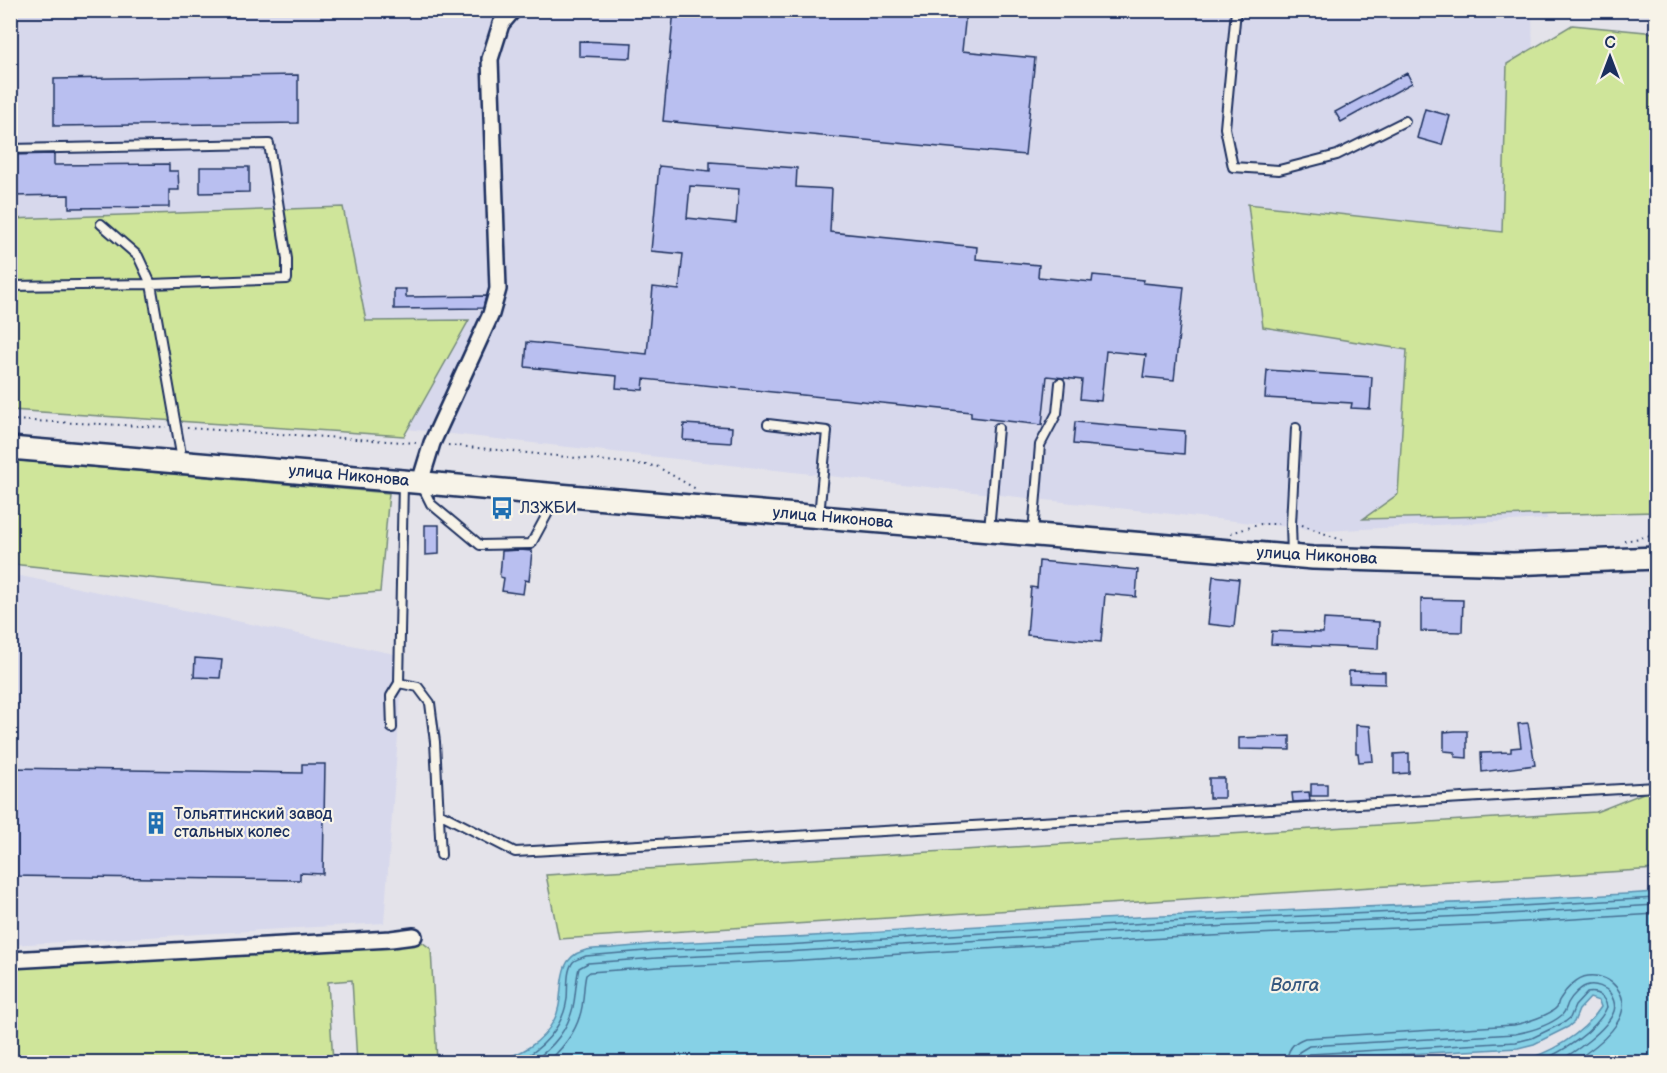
<svg xmlns="http://www.w3.org/2000/svg" width="1667" height="1073" font-family="'Balsamiq Sans',sans-serif">
  <rect width="100%" height="100%" fill="#e4e3ea"/>
  <filter id="ink" filterUnits="userSpaceOnUse"><feTurbulence type="fractalNoise" baseFrequency=".0167" numOctaves="2"/><feDisplacementMap in="SourceGraphic" scale="12" xChannelSelector="R" yChannelSelector="G"/><feConvolveMatrix kernelMatrix="1 2 1 2 8 2 1 2 1" color-interpolation-filters="sRGB"/></filter>
  <g filter="url(#ink)">
    <path fill="#d7d8ec" d="M 11,11 L 1532,11 L 1541,485 L 1547,519 L 1325,531 L 11,385 Z
      M 11,574 L 404,656 L 384,923 L 11,945 Z"/>
    <path fill="#cfe59a" stroke="#758a7c" stroke-width="1.5" d="M 1572,25 L 1656,33 L 1656,512 L 1363,519 L 1398,494 L 1407,350 L 1263,327 L 1248,204 L 1502,232 L 1507,64 Z
      M 343,207 L 366,321 L 469,320 L 404,436 L 11,410 L 10,219 Z
      M 10,460 L 389,493 L 380,592 L 329,596 L 11,564 Z
      M 1656,788 L 1656,869 L 559,939 L 546,875 L 1596,812 Z
      M 414,936 L 431,949 L 437,1062 L 357,1062 L 352,980 L 328,982 L 333,1062 L 11,1062 L 11,959 Z"/>
    <path fill="#86d1e6" stroke="#5b90b0" stroke-width="1.5" d="M 1656,892 L 1656,1062 L 1516,1062 C 1548,1055 1583,1035 1601,1007 L 1599,1001 L 1590,998 L 1579,1010 L 1574,1022 L 1568,1027 L 1534,1044 L 1518,1048 L 1264,1062 L 496,1062 C 520,1054 542,1044 554,1020 C 567,998 552,960 583,951 C 592,948 604,949 613,948 C 634,946 654,944 675,943 C 739,940 803,937 866,933 C 965,927 1064,920 1163,916 C 1327,908 1492,903 1656,892 Z"/>
    <g fill="none" stroke-linecap="round" stroke-linejoin="round">
      <path stroke="#467094" stroke-width="1.5" d="M 516,1062 C 541,1051 563,1028 567,999 C 568,988 566,971 573,962 C 576,959 582,958 586,956 L 657,950 L 785,945 L 1164,922 L 1490,908 L 1656,898
        M 531,1062 C 553,1049 570,1027 574,1002 C 576,990 576,980 579,968 L 588,963 L 657,958 L 785,952 L 1164,929 L 1490,915 L 1656,905
        M 548,1062 C 566,1045 581,1026 583,999 C 584,991 584,983 586,975 L 590,972 L 658,967 L 786,961 L 1165,938 L 1491,924 L 1656,914
        M 1287,1062 C 1287,1050 1293,1042 1305,1038 L 1514,1025 C 1524,1023 1551,1015 1557,1007 C 1558,1005 1558,1001 1560,999 C 1566,989 1577,977 1588,976 C 1599,975 1610,979 1617,988 C 1639,1017 1595,1048 1573,1062
        M 1296,1062 L 1299,1052 L 1309,1046 L 1515,1034 C 1531,1031 1550,1025 1562,1015 C 1566,1011 1566,1007 1568,1003 C 1572,996 1581,986 1589,985 C 1596,984 1605,987 1610,993 C 1613,998 1616,1005 1614,1011 C 1608,1029 1573,1054 1556,1062
        M 1303,1062 L 1305,1056 L 1310,1054 L 1516,1042 L 1532,1038 L 1565,1022 L 1570,1018 L 1575,1006 L 1587,993 C 1598,991 1605,997 1607,1007 C 1596,1032 1562,1052 1538,1062"/>
    </g>
    <path fill="#b9bff0" stroke="#1b2f5e" stroke-width="1.5" fill-rule="evenodd" d="M 674,10 L 936,10 L 966,13 L 962,51 L 1035,58 L 1025,155 L 663,121 Z
      M 579,41 L 632,43 L 631,58 L 579,56 Z
      M 1407,73 L 1412,83 L 1341,122 L 1335,112 Z
      M 298,75 L 298,123 L 54,126 L 54,79 Z
      M 1425,109 L 1450,116 L 1442,145 L 1417,138 Z
      M 54,154 L 54,165 L 169,164 L 169,171 L 178,171 L 179,190 L 169,190 L 169,207 L 69,208 L 69,195 L 10,196 L 10,155 Z
      M 710,162 L 797,168 L 796,187 L 832,189 L 830,232 L 977,247 L 976,259 L 1039,265 L 1038,277 L 1092,282 L 1093,275 L 1144,280 L 1143,283 L 1184,287 L 1174,380 L 1143,377 L 1146,355 L 1106,351 L 1101,401 L 1080,399 L 1082,380 L 1047,376 L 1042,425 L 971,417 L 971,412 L 644,379 L 643,390 L 616,388 L 617,376 L 525,367 L 527,342 L 647,354 L 653,287 L 679,290 L 683,254 L 651,251 L 659,166 L 710,171 ZM 690,186 L 739,189 L 736,223 L 687,218 Z
      M 200,167 L 249,167 L 249,192 L 200,193 Z
      M 394,289 L 406,289 L 406,297 L 486,296 L 483,308 L 394,309 Z
      M 1267,370 L 1372,377 L 1370,409 L 1351,408 L 1352,403 L 1265,398 Z
      M 1075,422 L 1185,431 L 1184,454 L 1073,444 Z
      M 684,424 L 732,427 L 731,443 L 683,440 Z
      M 425,525 L 439,525 L 439,554 L 425,555 Z
      M 520,550 L 532,551 L 529,581 L 525,580 L 523,594 L 502,591 L 504,578 L 500,577 L 502,551 Z
      M 1039,561 L 1138,570 L 1136,597 L 1105,594 L 1101,642 L 1027,635 L 1031,587 L 1037,588 Z
      M 1213,576 L 1239,579 L 1234,627 L 1208,624 Z
      M 1421,599 L 1463,600 L 1462,632 L 1421,631 Z
      M 1324,619 L 1379,622 L 1378,649 L 1271,644 L 1272,631 L 1323,633 Z
      M 195,658 L 222,660 L 220,678 L 194,677 Z
      M 1349,671 L 1385,672 L 1385,684 L 1349,683 Z
      M 1528,723 L 1535,765 L 1482,772 L 1481,753 L 1511,752 L 1511,748 L 1521,747 L 1518,724 Z
      M 1356,725 L 1370,726 L 1373,761 L 1359,762 L 1358,753 L 1356,753 Z
      M 1455,731 L 1467,731 L 1467,758 L 1455,757 L 1455,752 L 1444,751 L 1444,732 Z
      M 1290,736 L 1290,750 L 1239,749 L 1239,738 Z
      M 1409,753 L 1409,773 L 1394,774 L 1394,754 Z
      M 302,764 L 325,764 L 323,874 L 300,873 L 300,880 L 10,876 L 10,768 L 302,773 Z
      M 1209,778 L 1224,778 L 1224,798 L 1209,798 Z
      M 1311,784 L 1327,784 L 1327,796 L 1311,796 Z
      M 1309,792 L 1310,801 L 1293,802 L 1292,793 Z"/>
    <g fill="none" stroke-linecap="round" stroke-linejoin="round">
      <g stroke="#1b2f5e" stroke-width="12">
        <path id="lane" d="M 1236,10 L 1225,128 L 1233,167 L 1279,170 L 1337,155 L 1405,121
          M 10,149 L 269,144 L 287,259 L 287,279 L 151,284 L 182,460
          M 10,286 L 151,284 L 138,256 L 101,224
          M 768,424 L 827,431 L 819,516
          M 422,486 L 431,504 L 480,545 L 531,544 L 557,496
          M 989,530 L 998,428
          M 1033,533 L 1040,445 L 1057,413 L 1060,383
          M 1292,555 L 1291,524 L 1296,428
          M 399,683 L 418,687 L 430,703 L 435,742 L 441,855
          M 392,728 L 391,696 L 399,683 L 403,482
          M 439,813 L 515,852 L 1656,787"/>
      </g>
      <g stroke="#1b2f5e" stroke-width="20">
        <path id="street" d="M 420,482 L 432,443 L 491,314 L 498,289 L 490,59 L 501,24 L 513,10
          M 10,960 L 391,939 L 414,936"/>
      </g>
      <g stroke="#1b2f5e" stroke-width="26">
        <path id="secondary" d="M 10,448 L 403,481 L 558,495 L 1313,558 L 1513,564 L 1656,558"/>
      </g>
      <path stroke="#1b2f5e" stroke-width="2" stroke-dasharray="1.5 4.5" stroke-linecap="butt" d="M 10,420 L 166,427
        M 187,428 L 418,443
        M 448,445 L 656,466 L 696,489
        M 1302,525 L 1344,541
        M 1231,533 L 1261,524 L 1281,524
        M 1624,541 L 1656,535"/>
      <use href="#lane" stroke="#f7f3e8" stroke-width="8"/>
      <use href="#street" stroke="#f7f3e8" stroke-width="15"/>
      <use href="#secondary" stroke="#f7f3e8" stroke-width="21"/>
    </g>
  </g>
  <defs>
    <g id="bus-bare" transform="scale(1.8)"><path d="M-5-6H5V4H4V6H2V4H-2V6H-4V4H-5ZM-3.5-4V0h7V-4ZM-3.5 1.2v1.5H-2V1.2ZM2 1.2v1.5H3.5V1.2Z" fill="#1f6fb2" stroke="#f7f3e8" stroke-width="2.5" paint-order="stroke"/></g>
    <g id="building-bare" transform="scale(1.8)"><path d="M-4-6H4V6H1V3H-1V6H-4ZM-2.5-4.3h1.7v1.8h-1.7ZM.8-4.3h1.7v1.8H.8ZM-2.5-1h1.7V.8h-1.7ZM.8-1h1.7V.8H.8Z" fill="#1f6fb2" stroke="#f7f3e8" stroke-width="2.5" paint-order="stroke"/></g>
  </defs>
  <g fill-rule="evenodd">
    <use href="#bus-bare" x="502" y="508"/>
    <use href="#building-bare" x="156" y="823"/>
  </g>
  <g text-anchor="middle" dominant-baseline="central" stroke-width="4.5" stroke-linejoin="round" paint-order="stroke">
    <g font-size="16" fill="#1b2f5e" stroke="#f7f3e8">
      <text transform="translate(349 476) rotate(5)">улица Никонова</text>
      <text transform="translate(833 518) rotate(5)">улица Никонова</text>
      <text transform="translate(1317 556) rotate(3)">улица Никонова</text>
    </g>
    <g font-size="16" fill="#1b2f5e" stroke="#f7f3e8" text-anchor="start">
      <text x="520" y="508">ЛЗЖБИ</text>
      <text x="174" y="814">Тольяттинский завод<tspan x="174" dy="18">стальных колес</tspan></text>
    </g>
    <g font-size="18" font-style="italic" fill="#365880" stroke="#f7f3e8">
      <text x="1295" y="985">Волга</text>
    </g>
  </g>
  <rect width="1667" height="1073" fill="none" stroke="#f7f3e8" stroke-width="36"/>
  <rect x="18" y="18" width="1631" height="1037" fill="none" stroke="#1b2f5e" stroke-width="2" filter="url(#ink)"/>
  <g transform="translate(1610 57)" stroke="#f7f3e8" stroke-width="4.5" paint-order="stroke">
  <path d="M0-4.5L10 22L0 15L-10 22Z" fill="#1b2f5e"/>
  <text y="-9" font-size="16" font-weight="bold" text-anchor="middle" fill="#1b2f5e">С</text>
  </g>
</svg>
